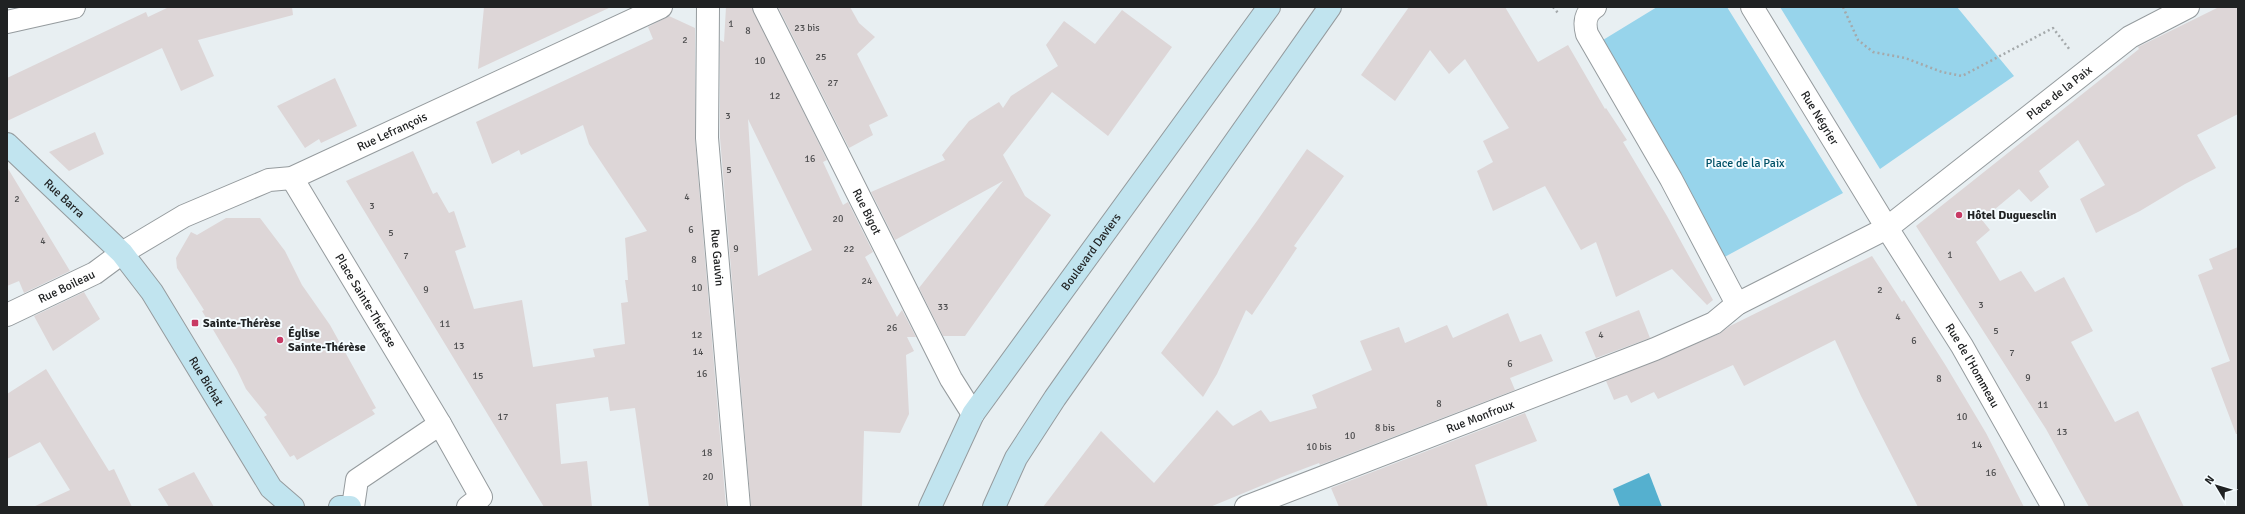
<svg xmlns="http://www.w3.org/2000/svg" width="2245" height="514" font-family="Signika,sans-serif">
  <rect width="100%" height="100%" fill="#e8eff2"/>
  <path fill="#97d4eb" d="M 1657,7 L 1727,7 L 1843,193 L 1719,260 L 1603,40 Z
    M 1780,7 L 1957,7 L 2014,76 L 1880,169 Z"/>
  <path fill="#55b0cf" d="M 1649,473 L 1662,507 L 1620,507 L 1613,489 Z"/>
  <path fill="#ddd6d7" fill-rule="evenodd" d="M 169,7 L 292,7 L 293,15 L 198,40 L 214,76 L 181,91 L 162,48 L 7,121 L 7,78 L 146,12 L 148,17 Z
    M 484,7 L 611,7 L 478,69 Z
    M 726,7 L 752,7 L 827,160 L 823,162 L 843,205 L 848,202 L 873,252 L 865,257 L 897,317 L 902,310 L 916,337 L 907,337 L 914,351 L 906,355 L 909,414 L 900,433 L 864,431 L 862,507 L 751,507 L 720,138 L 720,40 L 724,42 ZM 748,119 L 812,250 L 758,276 Z
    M 778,7 L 850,7 L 859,23 L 875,37 L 857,54 L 888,116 L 869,125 L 873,135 L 849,148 Z
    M 1409,7 L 1505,7 L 1538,62 L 1568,45 L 1605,109 L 1606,108 L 1627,140 L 1623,142 L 1667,216 L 1713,300 L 1707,305 L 1672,269 L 1616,297 L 1596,242 L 1581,250 L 1545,186 L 1493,211 L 1477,171 L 1493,162 L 1483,141 L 1509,128 L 1465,59 L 1449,74 L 1430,50 L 1395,101 L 1361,75 Z
    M 2219,7 L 2238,7 L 2238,114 L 2197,135 L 2216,168 L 2185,184 L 2140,211 L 2096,233 L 2080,199 L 2105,185 L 2078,140 L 2039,171 L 2049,187 L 2031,202 L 2019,189 L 1982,220 L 1990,230 L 1976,242 L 2000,281 L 2021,271 L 2035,292 L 2064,277 L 2093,331 L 2071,342 L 2115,422 L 2138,411 L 2184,507 L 2089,507 L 2046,429 L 1916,226 L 2139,49 L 2138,47 Z
    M 1122,10 L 1172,47 L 1108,136 L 1052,92 L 1003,155 L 1025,196 L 1051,215 L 965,336 L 943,336 L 919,288 L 1003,181 L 895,240 L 871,192 L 945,160 L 942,155 L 969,121 L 999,102 L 1003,108 L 1011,96 L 1058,66 L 1046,45 L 1064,21 L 1095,44 Z
    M 669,16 L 695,28 L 695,139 L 726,507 L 649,507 L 635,408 L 610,411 L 608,397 L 556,404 L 561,464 L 587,461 L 592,507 L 544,507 L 346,181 L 413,151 L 433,194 L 437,192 L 449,213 L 454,211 L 466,247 L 455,251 L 474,309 L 522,300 L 533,367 L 595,357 L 593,349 L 625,344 L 621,303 L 628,302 L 625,280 L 628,280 L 625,238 L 647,231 L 589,144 L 583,125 L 521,155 L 519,150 L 492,164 L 476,122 L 653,39 L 648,27 Z
    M 335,78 L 357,126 L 321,143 L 319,139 L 305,148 L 277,106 Z
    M 95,132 L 104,154 L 69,171 L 49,152 Z
    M 1307,149 L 1344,176 L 1294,246 L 1297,248 L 1252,315 L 1246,310 L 1217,374 L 1203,397 L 1161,353 L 1257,221 Z
    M 7,167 L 70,271 L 24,293 L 19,281 L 7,286 Z
    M 226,218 L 260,218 L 285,251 L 302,285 L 330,325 L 376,408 L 372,410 L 375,414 L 297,460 L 294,455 L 290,457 L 264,417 L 267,415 L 246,389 L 237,370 L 202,311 L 204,310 L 177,268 L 176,258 L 191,232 L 197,235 Z
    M 2238,247 L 2238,434 L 2236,434 L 2211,368 L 2230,361 L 2198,275 L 2213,269 L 2209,259 Z
    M 1872,256 L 1902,302 L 1904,300 L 1920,325 L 1946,366 L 1986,433 L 2024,507 L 1918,507 L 1861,396 L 1835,340 L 1744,386 L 1733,365 L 1658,399 L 1654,392 L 1631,403 L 1627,395 L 1614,400 L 1606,381 L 1719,334 L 1730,326 Z
    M 84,292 L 100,319 L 53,351 L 34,316 Z
    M 1639,310 L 1650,338 L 1596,358 L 1585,332 Z
    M 1508,313 L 1520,342 L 1541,334 L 1553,361 L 1510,378 L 1515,390 L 1320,465 L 1319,463 L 1282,477 L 1210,507 L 1043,507 L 1101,431 L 1154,483 L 1217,410 L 1233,426 L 1261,410 L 1270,422 L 1317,408 L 1312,395 L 1372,370 L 1360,341 L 1399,327 L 1405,343 L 1447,325 L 1453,338 Z
    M 46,369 L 109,471 L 114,469 L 132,507 L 33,507 L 70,490 L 40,442 L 7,459 L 7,394 Z
    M 1525,413 L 1537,441 L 1475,465 L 1488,507 L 1339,507 L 1331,488 Z
    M 194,472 L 214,507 L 169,507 L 158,489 Z"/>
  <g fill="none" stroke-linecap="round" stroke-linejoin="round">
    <g stroke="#959b9e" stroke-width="24">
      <g id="minor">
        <path id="s1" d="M 708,7 L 707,138 L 739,507"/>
        <path id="s2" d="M 764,7 L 951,379 L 973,414"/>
        <path d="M 1595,7 C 1585,13 1584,23 1587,34 L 1671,179 L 1737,304"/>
        <path id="s3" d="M 1752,7 L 1887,228 L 1962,346 L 2053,507"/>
        <path d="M 7,22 L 74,7"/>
        <path id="s4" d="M 292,178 L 440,424 L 481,497 L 468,507"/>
        <path id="s5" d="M 7,315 L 95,273 L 122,253 L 184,216 L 269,180 L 292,178 L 661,7"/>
        <path d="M 353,507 L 357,480 L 440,424"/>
        <path id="s6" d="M 1246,507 L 1655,349 L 1714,323 L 1737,304 L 1887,228 L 2130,37 L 2188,7"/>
      </g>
    </g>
    <g stroke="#959b9e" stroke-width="24">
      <g id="secondary">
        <path id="s7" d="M 7,144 L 122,253 L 152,292 L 271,488 L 293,507"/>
        <path d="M 340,507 L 350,507"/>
        <path id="s8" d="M 930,507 L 973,414 L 1269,7"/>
        <path d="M 994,507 L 1016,458 L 1055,398 L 1330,7"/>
      </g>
    </g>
    <path stroke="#a4a9ab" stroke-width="2.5" stroke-dasharray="2 3" stroke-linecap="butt" d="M 1553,7 L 1558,13
      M 1843,7 L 1858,40 L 1873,52 L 1905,58 L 1942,72 L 1962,76 L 2053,28 L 2070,50"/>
    <use href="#minor" stroke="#fff" stroke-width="22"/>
    <use href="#secondary" stroke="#c1e4ef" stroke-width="22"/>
  </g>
  <g fill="#c83a64" stroke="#f5fcff" stroke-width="1.5">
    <circle cx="1959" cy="215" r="4"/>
    <rect x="191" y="319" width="8" height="8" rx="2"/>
    <circle cx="280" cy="340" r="4"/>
  </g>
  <g text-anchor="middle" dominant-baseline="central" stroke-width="4" stroke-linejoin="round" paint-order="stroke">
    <g font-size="10" fill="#4f4f50">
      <text x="731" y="24">1</text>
      <text x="807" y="28">23 bis</text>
      <text x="748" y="31">8</text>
      <text x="685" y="40">2</text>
      <text x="821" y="57">25</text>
      <text x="760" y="61">10</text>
      <text x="833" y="83">27</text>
      <text x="775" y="96">12</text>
      <text x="728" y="116">3</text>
      <text x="810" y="159">16</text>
      <text x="729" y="170">5</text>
      <text x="687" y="197">4</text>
      <text x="17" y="199">2</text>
      <text x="372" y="206">3</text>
      <text x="838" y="219">20</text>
      <text x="691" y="230">6</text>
      <text x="391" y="233">5</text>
      <text x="43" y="241">4</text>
      <text x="736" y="249">9</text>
      <text x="849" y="249">22</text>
      <text x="1950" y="255">1</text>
      <text x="406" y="256">7</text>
      <text x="694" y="260">8</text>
      <text x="867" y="281">24</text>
      <text x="697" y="288">10</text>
      <text x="426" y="290">9</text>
      <text x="1880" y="290">2</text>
      <text x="1981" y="305">3</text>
      <text x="943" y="307">33</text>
      <text x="1898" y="317">4</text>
      <text x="445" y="324">11</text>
      <text x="892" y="328">26</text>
      <text x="1996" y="331">5</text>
      <text x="697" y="335">12</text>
      <text x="1601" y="335">4</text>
      <text x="1914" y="341">6</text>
      <text x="459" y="346">13</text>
      <text x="698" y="352">14</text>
      <text x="2012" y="353">7</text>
      <text x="1510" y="364">6</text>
      <text x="702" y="374">16</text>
      <text x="478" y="376">15</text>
      <text x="2028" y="378">9</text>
      <text x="1939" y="379">8</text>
      <text x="1439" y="404">8</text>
      <text x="2043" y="405">11</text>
      <text x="503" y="417">17</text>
      <text x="1962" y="417">10</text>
      <text x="1385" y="428">8 bis</text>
      <text x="2062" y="432">13</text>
      <text x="1350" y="436">10</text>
      <text x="1977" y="445">14</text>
      <text x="1319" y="447">10 bis</text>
      <text x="707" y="453">18</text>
      <text x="1991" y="473">16</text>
      <text x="708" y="477">20</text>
    </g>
    <g font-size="12" fill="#202223" stroke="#f5fcff">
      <text stroke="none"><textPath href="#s6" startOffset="920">Place de la Paix</textPath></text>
      <text stroke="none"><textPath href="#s3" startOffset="130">Rue Négrier</textPath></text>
      <text stroke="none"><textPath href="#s5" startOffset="429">Rue Lefrançois</textPath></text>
      <text stroke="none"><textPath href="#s7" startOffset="79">Rue Barra</textPath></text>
      <text stroke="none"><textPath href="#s2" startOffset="229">Rue Bigot</textPath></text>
      <text stroke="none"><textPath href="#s8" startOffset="303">Boulevard Daviers</textPath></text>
      <text stroke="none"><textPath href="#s1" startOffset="251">Rue Gauvin</textPath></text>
      <text stroke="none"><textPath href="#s5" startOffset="66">Rue Boileau</textPath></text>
      <text stroke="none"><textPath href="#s4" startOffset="143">Place Sainte-Thérèse</textPath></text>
      <text stroke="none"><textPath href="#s3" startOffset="421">Rue de l'Hommeau</textPath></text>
      <text stroke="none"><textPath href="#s7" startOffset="312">Rue Bichat</textPath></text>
      <text stroke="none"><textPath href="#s6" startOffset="251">Rue Monfroux</textPath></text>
    </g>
    <g font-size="12" fill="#005167" stroke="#f5fcff">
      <text x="1745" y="163">Place de la Paix</text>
    </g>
    <g font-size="12" font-weight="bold" fill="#202223" stroke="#f5fcff" text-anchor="start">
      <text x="1967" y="215">Hôtel Duguesclin</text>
      <text x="203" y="323">Sainte-Thérèse</text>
      <text x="288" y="333">Église<tspan x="288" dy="14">Sainte-Thérèse</tspan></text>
    </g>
  </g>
  <rect width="2245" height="514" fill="none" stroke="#202223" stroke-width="16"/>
  <g transform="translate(2217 486) rotate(308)" stroke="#f5fcff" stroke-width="3" paint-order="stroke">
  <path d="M0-3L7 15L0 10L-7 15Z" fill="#202223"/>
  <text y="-6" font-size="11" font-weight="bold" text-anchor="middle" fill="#202223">N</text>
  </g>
</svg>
